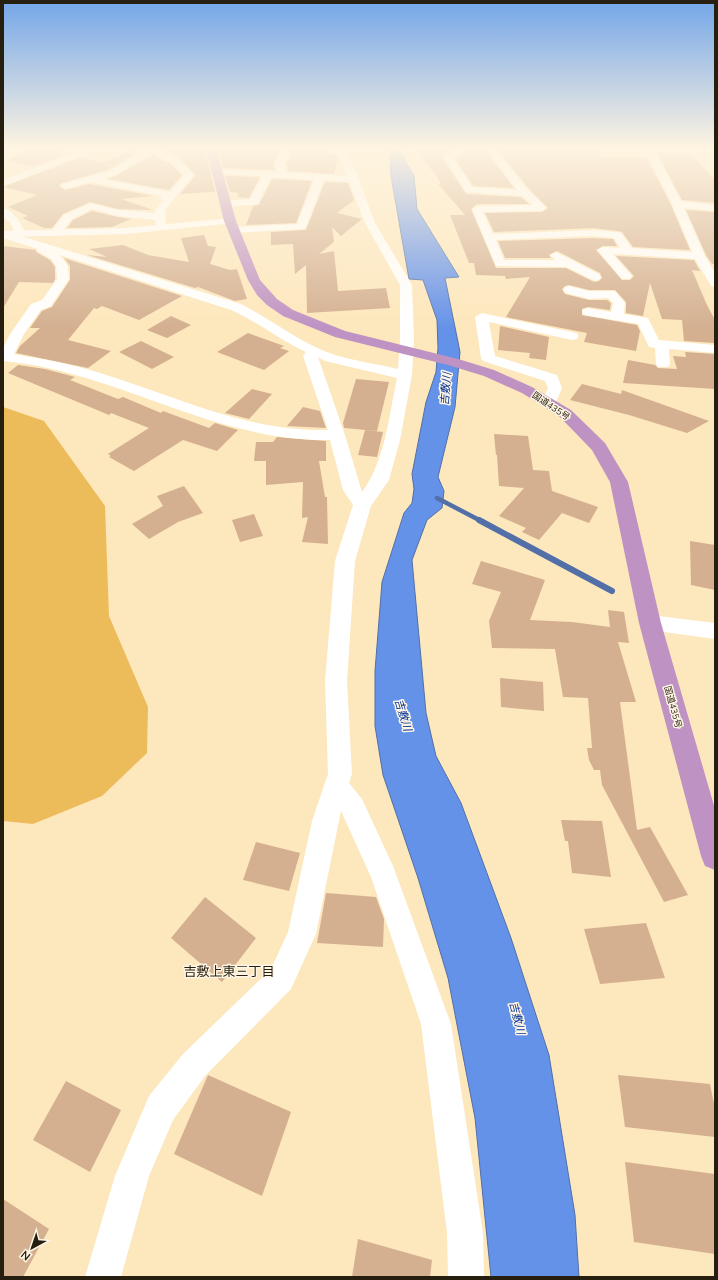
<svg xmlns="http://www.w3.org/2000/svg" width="718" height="1280" font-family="'Nunito Sans','Noto Sans JP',sans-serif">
  <rect width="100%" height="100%" fill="#fde7bc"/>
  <path fill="#edbc5a" d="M 3,407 L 44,421 L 105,506 L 109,616 L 148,707 L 147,753 L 102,796 L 33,824 L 3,821 Z"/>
  <path fill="#6592e9" stroke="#526fa7" d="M 389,148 L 398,148 L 414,176 L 417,209 L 459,277 L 445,278 L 460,352 L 455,407 L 438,477 L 444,491 L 442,508 L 427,520 L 412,560 L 426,713 L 436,756 L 461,803 L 511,938 L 549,1055 L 575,1215 L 579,1277 L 491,1277 L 475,1118 L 448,978 L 418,878 L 383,775 L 375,726 L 375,671 L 382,582 L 404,513 L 412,503 L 414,489 L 412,474 L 426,402 L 436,372 L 438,348 L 437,320 L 423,280 L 409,279 L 391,176 L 390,152 Z"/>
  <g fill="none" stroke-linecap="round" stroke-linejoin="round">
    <path stroke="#526fa7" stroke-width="4.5" d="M 437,498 L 481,521"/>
    <path stroke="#526fa7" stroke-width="6" d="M 479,520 L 612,591"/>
  </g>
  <path fill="#d4b091" d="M 35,148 L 45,148 L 67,154 L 34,166 L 6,161 Z
    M 163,148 L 205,148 L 215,192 L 180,194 L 196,175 L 178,157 Z
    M 218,148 L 278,148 L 278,156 L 273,163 L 275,170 L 223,168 Z
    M 290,148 L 324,148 L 328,154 L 337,154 L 338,158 L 334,174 L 288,171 L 286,163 L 291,157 Z
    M 415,148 L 454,148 L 442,155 L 442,157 L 466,194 L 521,197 L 529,204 L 477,204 L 471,209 L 496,268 L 566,268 L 594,282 L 599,281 L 602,278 L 600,273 L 557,251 L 549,255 L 551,258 L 505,258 L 498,241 L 593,238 L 613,239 L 617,246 L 603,246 L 596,250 L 622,280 L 630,280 L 634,276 L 616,256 L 694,260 L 700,271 L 692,270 L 707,305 L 715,320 L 715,343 L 684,341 L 682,320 L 662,319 L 650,283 L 643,316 L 626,313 L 626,302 L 615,290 L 589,290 L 569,285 L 565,286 L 562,289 L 565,294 L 589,300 L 607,300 L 611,303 L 610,310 L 588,307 L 582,309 L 582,315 L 637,325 L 640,331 L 636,351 L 584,342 L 587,333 L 506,317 L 530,277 L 506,279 L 505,276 L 476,275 L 474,263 L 469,263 L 450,215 L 465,215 L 438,184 L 441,184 L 437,177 Z
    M 471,148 L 484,148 L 514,188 L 473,186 L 455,158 Z
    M 496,148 L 599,148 L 601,157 L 647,158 L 671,205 L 690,250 L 633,247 L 622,232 L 617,231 L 593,228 L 494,232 L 485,213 L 542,212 L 548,208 L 530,190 Z
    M 130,151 L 137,153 L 108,170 L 62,183 L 59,186 L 65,190 L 90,184 L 153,196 L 121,199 L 153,210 L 118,209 L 90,202 L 63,214 L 52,228 L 44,228 L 22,218 L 28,216 L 8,207 L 37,195 L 3,187 L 81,157 L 102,163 Z
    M 657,153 L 691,154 L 715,180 L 715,203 L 682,200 Z
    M 152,155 L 169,163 L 182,175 L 169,190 L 108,179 L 116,176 Z
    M 225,176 L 260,177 L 249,198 L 237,197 L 239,193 L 230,192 Z
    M 272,179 L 312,181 L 296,223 L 246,225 L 253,206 L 259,205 Z
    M 325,182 L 348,183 L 354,200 L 337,213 L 362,219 L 341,236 L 332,227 L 334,242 L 319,254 L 334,251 L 338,291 L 386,288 L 390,308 L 307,313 L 306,265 L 295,274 L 293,244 L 271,245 L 271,232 L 306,230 Z
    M 686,210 L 715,212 L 715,264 L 712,264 L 706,255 Z
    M 92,211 L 118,217 L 131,219 L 112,227 L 67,228 L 73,220 Z
    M 204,235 L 208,246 L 216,247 L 210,264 L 230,270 L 237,269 L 247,299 L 235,301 L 198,287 L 195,288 L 87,255 L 107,257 L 89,249 L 123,245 L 148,255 L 189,262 L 181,238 Z
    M 3,246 L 36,250 L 36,252 L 50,260 L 55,267 L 55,279 L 53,283 L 19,282 L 3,308 Z
    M 64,258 L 182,296 L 139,320 L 102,306 L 97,309 L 94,308 L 68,340 L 111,351 L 88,368 L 16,353 L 20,346 L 40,328 L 30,328 L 42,311 L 52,307 L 70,280 L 70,266 Z
    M 171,316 L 191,325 L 167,338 L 147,330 Z
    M 500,326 L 549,337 L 546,360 L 529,358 L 530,353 L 498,350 Z
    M 248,333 L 284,346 L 280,348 L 289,351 L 264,370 L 217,352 Z
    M 141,341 L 174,357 L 152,369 L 119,352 Z
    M 685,352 L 715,354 L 715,389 L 623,383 L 628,360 L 655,365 L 658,368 L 677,369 L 673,356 L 686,357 Z
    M 18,365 L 45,369 L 75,377 L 70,380 L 118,399 L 123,397 L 161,413 L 163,411 L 209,428 L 215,423 L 238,430 L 217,451 L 183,440 L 134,471 L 109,457 L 111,456 L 108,454 L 149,428 L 111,413 L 109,415 L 8,373 Z
    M 356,379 L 389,382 L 377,431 L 344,428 L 343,423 Z
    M 582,384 L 621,394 L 622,390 L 709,421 L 687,433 L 629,415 L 570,400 Z
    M 252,389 L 272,394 L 249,419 L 225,413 Z
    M 303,407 L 320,411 L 326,428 L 287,426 Z
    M 365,430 L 383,432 L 377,457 L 358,455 Z
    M 494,434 L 528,436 L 533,470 L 549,471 L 552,491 L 598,507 L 589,523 L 562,513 L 539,540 L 522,532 L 526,528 L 499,516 L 524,488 L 499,486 L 497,455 L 496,455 Z
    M 277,437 L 326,441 L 326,461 L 319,461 L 325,497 L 327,497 L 328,544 L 302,542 L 308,517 L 302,518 L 303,482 L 266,485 L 266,461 L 254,461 L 256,442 L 273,442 Z
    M 184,486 L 203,513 L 178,522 L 149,539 L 132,524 L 163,506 L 157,496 Z
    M 254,514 L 263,536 L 240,542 L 232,520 Z
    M 690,541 L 715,545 L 715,590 L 691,585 Z
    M 481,561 L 545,580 L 530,620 L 572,622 L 610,627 L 608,610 L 624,612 L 629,643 L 618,642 L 636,702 L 620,702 L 637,830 L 650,827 L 688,895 L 664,902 L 602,785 L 600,770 L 594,770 L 589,760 L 587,748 L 592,748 L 588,698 L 563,697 L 555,649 L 492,648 L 489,621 L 501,592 L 472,584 Z
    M 500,678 L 543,682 L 544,711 L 501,707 Z
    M 561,820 L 602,821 L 611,877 L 572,873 L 568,841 L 565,841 Z
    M 256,842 L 300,853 L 289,891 L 243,880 Z
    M 326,893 L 376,897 L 384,919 L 383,947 L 317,943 Z
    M 205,897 L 256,938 L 222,982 L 171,938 Z
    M 646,923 L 665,978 L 600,984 L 584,929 Z
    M 208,1075 L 291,1112 L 262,1196 L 174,1154 Z
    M 618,1075 L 710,1084 L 715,1109 L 715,1137 L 625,1127 Z
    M 66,1081 L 121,1110 L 90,1172 L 33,1140 Z
    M 625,1162 L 715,1174 L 715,1254 L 634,1242 Z
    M 3,1199 L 49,1229 L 23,1277 L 3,1277 Z
    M 358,1239 L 432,1260 L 430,1277 L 352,1277 Z"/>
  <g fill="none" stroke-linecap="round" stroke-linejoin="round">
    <path fill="#fff" fill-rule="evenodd" d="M 17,148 L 30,148 L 3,160 L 3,154 Z
      M 87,148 L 101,148 L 3,186 L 3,180 Z
      M 136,148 L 159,148 L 177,158 L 194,175 L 165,210 L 166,228 L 165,230 L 157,230 L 155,220 L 118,216 L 92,209 L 72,219 L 59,235 L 51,235 L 50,233 L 64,215 L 91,203 L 118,210 L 155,213 L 155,210 L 163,200 L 160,198 L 161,196 L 90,182 L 65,189 L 60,186 L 62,184 L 109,171 L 143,151 ZM 152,153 L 170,162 L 184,175 L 170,192 L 102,179 L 115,175 Z
      M 279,148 L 288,148 L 290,157 L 284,163 L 287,172 L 346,176 L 338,153 L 329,153 L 325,150 L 325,148 L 344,148 L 359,179 L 375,223 L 412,285 L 414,338 L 412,375 L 400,440 L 389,480 L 371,506 L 355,561 L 347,681 L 352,774 L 349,783 L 362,799 L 393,866 L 451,1024 L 483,1233 L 484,1277 L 448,1277 L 447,1233 L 421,1024 L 371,877 L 341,811 L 316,934 L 291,989 L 205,1076 L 173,1120 L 149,1176 L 121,1277 L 85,1277 L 115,1176 L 149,1096 L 183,1054 L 271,969 L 288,932 L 312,821 L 328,774 L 325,681 L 335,561 L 353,505 L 343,490 L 330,440 C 212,442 117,371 3,361 L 3,348 L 10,334 L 31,304 L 42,300 L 57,279 L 56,266 L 51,259 L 37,251 L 38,249 L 3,238 L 3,231 L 15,234 L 11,224 L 3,217 L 3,208 C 14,211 21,223 25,233 L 21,236 L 241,304 C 273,320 301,344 335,355 C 355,361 377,364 398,369 L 400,338 L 400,285 L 365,223 L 349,182 L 324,180 L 305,229 L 234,233 L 229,230 L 234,227 L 297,224 L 314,180 L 271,177 L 258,204 L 226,207 L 221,204 L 226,201 L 250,199 L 262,176 L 218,174 L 215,173 L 215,169 L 277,172 L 274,163 L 280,156 ZM 60,255 L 231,310 C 258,322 280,340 306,352 L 303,356 L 328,430 C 246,432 176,396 100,373 C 72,364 42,359 14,354 L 24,334 L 41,310 L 51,306 L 69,279 L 68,266 ZM 318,357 L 325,361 L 397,378 C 389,415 385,461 362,492 L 345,435 Z
      M 458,148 L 470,148 L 453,157 L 472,187 L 517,190 L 485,148 L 494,148 L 529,191 L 547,208 L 542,211 L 483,212 L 493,234 L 593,230 L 617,232 L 621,233 L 632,248 L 692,252 L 672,204 L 644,148 L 653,148 L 681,201 L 715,205 L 715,211 L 684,208 L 705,256 L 715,273 L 715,287 L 711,286 L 695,259 L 613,254 L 632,276 L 630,279 L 622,279 L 597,250 L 603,247 L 620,248 L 614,238 L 593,236 L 496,240 L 504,260 L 555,260 L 550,255 L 556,252 L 599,274 L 601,277 L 599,280 L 595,281 L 566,267 L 496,266 L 472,209 L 477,206 L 533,205 L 522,196 L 466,192 L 443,156 Z
      M 569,286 L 589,291 L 615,291 L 625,303 L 624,314 L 648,318 L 659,340 L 715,345 L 715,353 L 669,349 L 670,364 L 668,367 L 658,367 L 656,364 L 655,348 L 649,347 L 638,324 L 583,315 L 582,312 L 583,309 L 588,308 L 611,312 L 613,303 L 608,298 L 589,299 L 565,293 L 563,290 L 565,287 Z
      M 482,313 L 577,333 L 579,336 L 577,339 L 572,340 L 489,322 L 495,356 L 557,375 L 562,388 L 554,407 L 544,407 L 541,404 L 548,388 L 545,381 L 483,361 L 481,358 L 475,317 Z"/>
    <path fill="#fff" fill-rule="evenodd" d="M 230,218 L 236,221 L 234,223 L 126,234 L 3,237 L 3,231 L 126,228 Z
      M 650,615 L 715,623 L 715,639 L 642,629 L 639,623 L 642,617 Z"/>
    <path fill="#be92c3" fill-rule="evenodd" d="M 206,148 L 216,148 L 236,221 L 260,280 L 277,299 L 293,310 L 345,331 L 458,359 L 494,370 L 532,387 L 571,410 L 605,443 L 628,482 L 661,623 L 715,809 L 715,870 L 705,866 L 701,856 L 639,623 L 610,482 L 592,450 L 559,416 L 522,393 L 484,376 L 448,365 L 335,337 L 283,316 L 267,305 L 257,295 L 248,280 L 224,221 Z"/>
  </g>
  <linearGradient id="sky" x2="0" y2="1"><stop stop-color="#73a6e8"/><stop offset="0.45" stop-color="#fef4e1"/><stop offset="1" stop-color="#fef4e1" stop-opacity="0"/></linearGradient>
  <rect width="718" height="328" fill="url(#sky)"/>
  <g text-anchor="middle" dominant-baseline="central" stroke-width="3" stroke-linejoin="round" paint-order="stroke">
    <g font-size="9" fill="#261e0e" stroke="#fff6e5">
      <text transform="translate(551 406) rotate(34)">国道435号</text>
      <text transform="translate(673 707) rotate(74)">国道435号</text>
    </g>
    <g font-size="11" font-style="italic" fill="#043296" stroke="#fff6e5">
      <text transform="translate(446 389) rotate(-86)">吉敷川</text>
      <text transform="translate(403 715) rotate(73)">吉敷川</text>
      <text transform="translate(517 1018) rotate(76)">吉敷川</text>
    </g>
    <g font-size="13" fill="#261e0e" stroke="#fff6e5">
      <text x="229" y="972">吉敷上東三丁目</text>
    </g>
  </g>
  <rect width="718" height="1280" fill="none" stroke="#261e0e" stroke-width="8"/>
  <g transform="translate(32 1248) rotate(220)" stroke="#fff6e5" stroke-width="3" paint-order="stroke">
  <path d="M0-3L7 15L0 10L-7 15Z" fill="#261e0e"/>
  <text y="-6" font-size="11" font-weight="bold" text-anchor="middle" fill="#261e0e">N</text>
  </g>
</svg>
